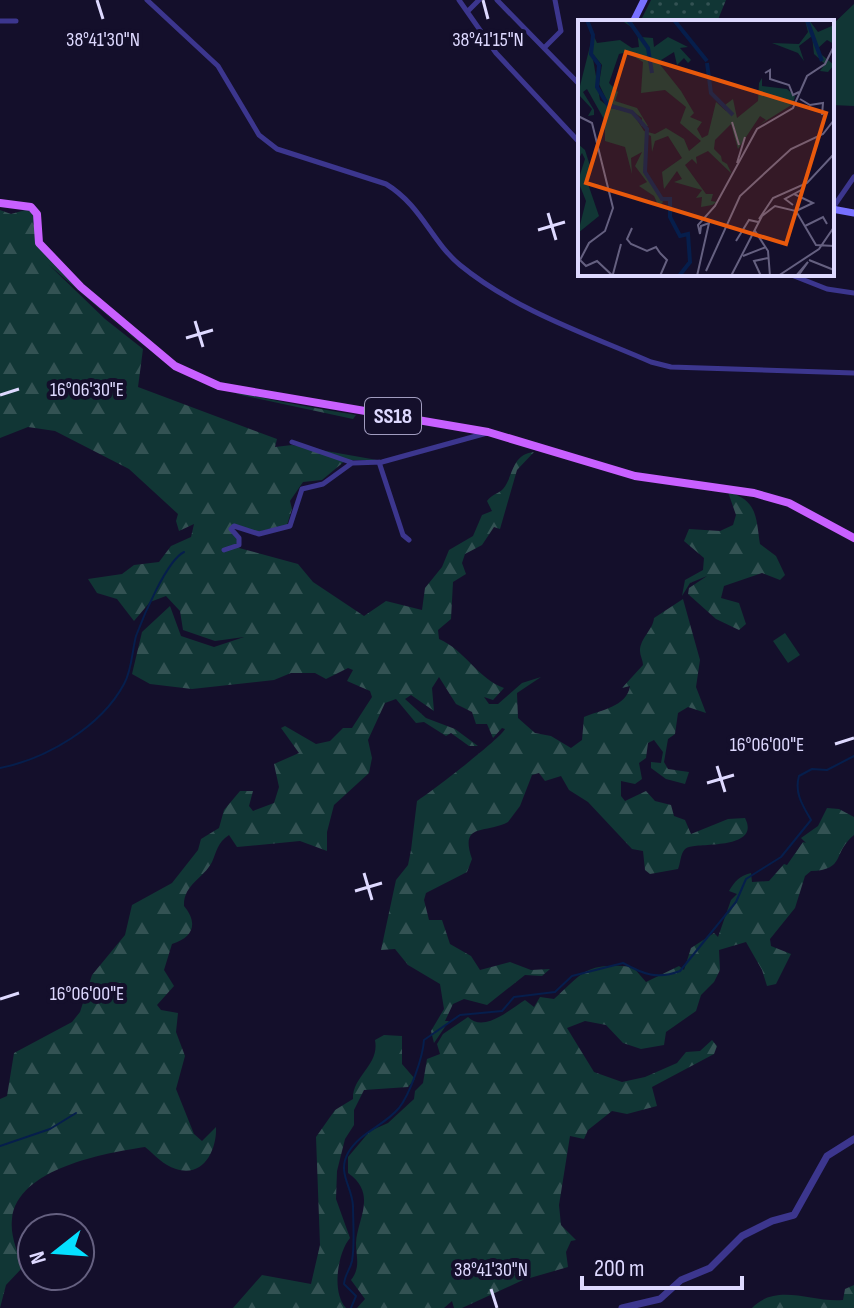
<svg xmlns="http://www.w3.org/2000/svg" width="854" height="1308" font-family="'Sofia Sans Condensed',sans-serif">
  <defs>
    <pattern id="green-dots" width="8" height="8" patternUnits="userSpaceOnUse" patternTransform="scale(2)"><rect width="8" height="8" fill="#113635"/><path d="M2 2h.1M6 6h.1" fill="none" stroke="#335253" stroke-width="1.8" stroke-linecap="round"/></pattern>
    <pattern id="forest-firs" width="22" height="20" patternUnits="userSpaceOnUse" patternTransform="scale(2)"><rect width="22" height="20" fill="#113635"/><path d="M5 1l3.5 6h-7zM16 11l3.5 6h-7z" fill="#335253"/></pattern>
  </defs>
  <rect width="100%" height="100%" fill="#140f2b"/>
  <path fill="url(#green-dots)" d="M 651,0 L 726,0 L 717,22 L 640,22 Z"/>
  <path fill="url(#forest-firs)" d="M 29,209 C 39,221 33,239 45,255 C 92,300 142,355 203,380 C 247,398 310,407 356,415 L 353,419 L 241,395 L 193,378 L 123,329 L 48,264 L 105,319 L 143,349 L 138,387 L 277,439 L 275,447 L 292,445 L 377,460 L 346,460 L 322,480 L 303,482 L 290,501 L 292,509 L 287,525 L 257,532 L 236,526 L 232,530 L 240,540 L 239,548 L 298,564 L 313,582 L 364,616 L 386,601 L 422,610 L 425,588 L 442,567 L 449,550 L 473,536 L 482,515 L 492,511 L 487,501 C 492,494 498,494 503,489 C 513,478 511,454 534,452 L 517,470 L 500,529 L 494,527 L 482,545 L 465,554 L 462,563 L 466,574 L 453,582 L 451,619 L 438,630 L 439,639 C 465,650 478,679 504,688 L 493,700 L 484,697 L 489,704 L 498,704 L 522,683 L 541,677 L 517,693 L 518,718 L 535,733 L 551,736 L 571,748 L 582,740 L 584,717 C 600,710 627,707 630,686 L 622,688 L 643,665 C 643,660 640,656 640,651 C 640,638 653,630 654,618 L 683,599 L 700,660 L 696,687 L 706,713 L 688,707 L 678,713 L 675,734 L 668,739 L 664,762 L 668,769 L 689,772 L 685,784 L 666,779 L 651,768 L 651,762 L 661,763 L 663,752 L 654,740 L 648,743 L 646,758 L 639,763 L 642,779 L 635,784 L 621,781 L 621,796 L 625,801 L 646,791 L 655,801 L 671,805 L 674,816 L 685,820 L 691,834 L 728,819 L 745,818 C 761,849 702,843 689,847 C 680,849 681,863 678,869 L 650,874 L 645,870 L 643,851 L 632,849 L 588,802 L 569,790 L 561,776 L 545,781 L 539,773 L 532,775 L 520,806 L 508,822 C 486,834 459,822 472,859 L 467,872 L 426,893 L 424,900 L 429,920 L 442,920 L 450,944 L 471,956 L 480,970 L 510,962 L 531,970 L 550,969 L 542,976 L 525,975 L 487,1005 L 464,999 L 453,1004 L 445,1021 L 449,1021 L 434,1043 L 431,1031 L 444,1009 L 440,984 L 408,965 L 395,949 L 381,950 L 396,880 L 408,865 L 411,850 L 417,801 C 431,792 500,739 505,729 L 502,728 L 493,738 L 487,724 L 476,724 L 472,712 L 456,704 L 439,677 L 432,688 L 434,711 L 411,695 L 405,699 L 426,718 L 455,729 L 478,746 L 469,746 L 451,733 L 446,736 L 424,722 L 416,723 L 396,699 L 385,703 L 368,740 L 372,758 L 369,773 L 334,805 L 327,832 L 327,851 L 300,841 L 237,847 L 229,835 C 217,843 217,851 212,862 C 203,879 183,885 184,906 C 198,923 194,937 172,944 L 164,970 L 174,986 L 157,1005 L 161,1010 L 178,1013 L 176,1032 L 185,1056 L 176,1089 L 194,1134 L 202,1141 L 216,1127 C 217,1149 204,1178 176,1169 C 163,1165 155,1155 145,1147 C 106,1153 17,1168 12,1219 C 10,1237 18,1251 22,1268 L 6,1285 L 0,1308 L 0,1099 L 7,1096 L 14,1053 L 72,1022 L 80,1012 L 92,975 L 125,935 L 132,905 L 172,883 L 198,850 L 201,839 L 219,828 L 224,810 L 240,791 L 253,791 L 249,806 L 253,811 L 274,803 L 279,787 L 274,764 L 299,753 L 281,728 L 285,726 L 316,744 L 330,741 L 343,728 L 352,728 L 372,697 L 370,691 L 347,681 L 353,670 L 348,668 L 326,679 L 315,673 L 291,673 L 274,680 L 192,689 L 150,684 L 132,674 L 142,632 L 170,606 L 181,636 L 214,647 L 244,637 L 215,641 L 183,630 L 180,611 L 166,596 L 150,602 L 134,621 L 117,599 L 97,593 L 88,579 L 122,574 L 134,565 L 159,562 L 171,546 L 191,537 L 194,524 L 179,531 L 176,521 L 178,514 L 129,469 L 55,431 L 28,427 L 0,438 L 0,210 L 11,214 Z
    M 728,492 C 759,500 756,521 760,544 L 776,556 L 785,575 L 780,580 L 762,573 L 724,586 L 721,598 L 739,603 L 746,624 L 739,630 L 716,619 L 688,594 L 689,588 L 707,576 L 690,583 L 682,596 L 685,580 L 703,570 L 704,558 L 684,541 L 689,529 L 720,531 L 733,525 L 736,515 Z
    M 827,808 L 839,809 L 854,817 L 854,835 C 832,853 846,870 811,871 L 805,876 L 795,908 L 770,939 L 771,946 L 791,954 L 776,984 L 767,986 L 762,970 L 746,942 L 719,950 L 720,970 L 714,982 L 701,995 L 696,1011 L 666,1032 L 664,1045 L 641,1049 L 623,1043 L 606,1025 L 585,1021 L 567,1028 L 594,1072 L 622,1082 L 645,1077 L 677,1063 L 686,1052 L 700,1051 L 712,1040 L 717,1046 L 714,1054 L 652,1087 L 657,1106 L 627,1114 L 612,1111 L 588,1130 L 584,1139 L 570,1136 L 559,1205 L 561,1225 L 576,1240 L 571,1241 L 566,1252 L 568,1267 L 523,1280 L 462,1308 L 454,1308 L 452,1301 L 444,1308 L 357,1308 L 365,1299 L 351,1280 C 361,1267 356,1257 356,1243 C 357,1219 378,1194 348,1173 L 348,1157 L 370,1131 L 388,1123 L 414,1099 L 415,1091 L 423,1083 L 427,1059 L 440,1054 L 437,1044 L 443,1034 L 468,1017 C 484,1033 509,1010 525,1000 L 534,1007 L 540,997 L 554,999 C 584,972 586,962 633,967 L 646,982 L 679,966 L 684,970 L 691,948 L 714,933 L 718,937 L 731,900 L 737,894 L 729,891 C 735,881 739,876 751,873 L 752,882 L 769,881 L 784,864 L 787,865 L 803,842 L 806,843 L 801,838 L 818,826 Z
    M 384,1035 L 402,1036 L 402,1064 L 415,1079 L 408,1087 L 364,1090 L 354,1110 L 354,1125 L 345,1139 L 337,1171 L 336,1199 L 350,1238 C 338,1252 331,1292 346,1308 L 233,1308 L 262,1275 L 311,1284 L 320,1245 L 316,1137 L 335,1110 L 353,1099 C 352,1076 380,1065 375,1040 Z
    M 854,1285 L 854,1308 L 752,1308 C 777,1282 812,1303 843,1300 L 845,1289 Z"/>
  <path fill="#113635" d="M 854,4 L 854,106 L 832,105 L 832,25 Z
    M 785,633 L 800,655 L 788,663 L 773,641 Z"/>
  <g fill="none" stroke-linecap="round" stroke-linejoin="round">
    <path stroke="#061e4c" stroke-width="2" d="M 0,768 C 46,759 101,727 124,684 C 132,670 132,651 136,636 C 143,617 167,560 184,552
      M 0,1146 L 50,1129 L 76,1113
      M 351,1308 L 356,1296 L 344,1284 C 345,1274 350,1270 352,1261 C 355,1245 353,1222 353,1206 C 352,1186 337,1173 348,1153 C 360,1132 384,1126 399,1108 C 410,1094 423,1057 424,1040 L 460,1015 L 502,1011 L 514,997 L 555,992 L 572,976 L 623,963 C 643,974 657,980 680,971 L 736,902 L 746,879 L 781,857 L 811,820 C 803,806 794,793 799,776 L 812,769 L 827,770 L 854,756"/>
    <path stroke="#3c368e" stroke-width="5" d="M 147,0 L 218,66 L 259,135 L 277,149 L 386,184 C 422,206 431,241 460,265 C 515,310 586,334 651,362 L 671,367 L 854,373
      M 459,0 L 496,53 L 580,143
      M 497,0 L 580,85
      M 468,11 L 479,0
      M 0,21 L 16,21
      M 544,48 L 561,31 L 555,0
      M 832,209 L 854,177
      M 789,274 L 827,289 L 854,293
      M 292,442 L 353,463 L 382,462 L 487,433
      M 379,462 L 403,535 L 409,540
      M 224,550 L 239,545 L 239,538 L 231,529 L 234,526 L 259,534 L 290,526 L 302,489 L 323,484 L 352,463"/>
    <path stroke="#3c368e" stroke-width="7" d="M 622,1308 L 660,1299 L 681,1280 L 710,1268 L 742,1236 L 772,1221 L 794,1215 L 827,1156 L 854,1139"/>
    <path stroke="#7770ff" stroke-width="7" d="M 633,22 L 644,0
      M 832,209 L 854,213"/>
    <path stroke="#c860ff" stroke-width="8" d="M 0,203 L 31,207 L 37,214 L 39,243 L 81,287 L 175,366 L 219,386 L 488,432 L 635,476 L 754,493 L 789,503 L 854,538"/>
  </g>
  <path fill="none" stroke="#ded9ff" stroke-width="3" d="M 97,0 L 103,19M 483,0 L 488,19M 548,213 L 556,240M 538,230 L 565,222M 195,321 L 203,347M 186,338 L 213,330M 0,395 L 19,389M 835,744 L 854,738M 717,766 L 725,792M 707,783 L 734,775M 364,873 L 372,900M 355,891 L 382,883M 0,999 L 19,993M 491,1289 L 497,1308"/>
  <g text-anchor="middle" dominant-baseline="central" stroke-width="8" stroke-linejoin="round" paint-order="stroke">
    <rect fill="#140f2b" stroke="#a19cbf" stroke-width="2" x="365" y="398" width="56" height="36" rx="6"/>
    <g font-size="22" font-weight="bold" fill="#ded9ff">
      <text x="393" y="416">SS18</text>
    </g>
  </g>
  <g transform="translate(578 20)">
    <rect width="256" height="256" fill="#140f2b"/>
    <path d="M 227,0 L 231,0 L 240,12 L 256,5 L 256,24 L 249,20 L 238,30 L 256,45 L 250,52 L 242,51 L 247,44 L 236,34 L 234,16 L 221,26 L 226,41 L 220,33 L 194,23 L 221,24 L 230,12 ZM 46,2 L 54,2 L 63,17 L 75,18 L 76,27 L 90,17 L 110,27 L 102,28 L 113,40 L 110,43 L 106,38 L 99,45 L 96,32 L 80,42 L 103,71 L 116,93 L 112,97 L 124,102 L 119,109 L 124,118 L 130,115 L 138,82 L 148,91 L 147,85 L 155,79 L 159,98 L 180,81 L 181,63 L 184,58 L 184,66 L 209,69 L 217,76 L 215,84 L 181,105 L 188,100 L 182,96 L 160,129 L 153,104 L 137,120 L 136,129 L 143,136 L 144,141 L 149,144 L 154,154 L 130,131 L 118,137 L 119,144 L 114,139 L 107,145 L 128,174 L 135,174 L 133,181 L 139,182 L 134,185 L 123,187 L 124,177 L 118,178 L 124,170 L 96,162 L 104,159 L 99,151 L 86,169 L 84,152 L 104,138 L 90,116 L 77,121 L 74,132 L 73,116 L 69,114 L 68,153 L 85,182 L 81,187 L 76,176 L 61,166 L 69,162 L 57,146 L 64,132 L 53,138 L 54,154 L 47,127 L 27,121 L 27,101 L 9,69 L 5,72 L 16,90 L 16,95 L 10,96 L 14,89 L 0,74 L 15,14 L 10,3 L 19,23 L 42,20 L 54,28 L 61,27 L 59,11 ZM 49,32 L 65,42 L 63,73 L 87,70 L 108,87 L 102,103 L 123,121 L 111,131 L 106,119 L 88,108 L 77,114 L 66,111 L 54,92 L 32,88 L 22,80 L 14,33 L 24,45 L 21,64 L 31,85 L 54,91 L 64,98 L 63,106 L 70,106 L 59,88 L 37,81 L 40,72 L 31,63 L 41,34 ZM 0,124 L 7,130 L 13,149 L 9,161 L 21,196 L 0,213 L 8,181 L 0,161 L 7,139 L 4,133 L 0,140 Z" fill="#113635" fill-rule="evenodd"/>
    <path fill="none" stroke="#061e4c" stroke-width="4" d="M 9,0 L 15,15 L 13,34 L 21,45 L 19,67 L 30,85 L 54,92 L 69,109 L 67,152 L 84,179 L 92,179 L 92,197 L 102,216 L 110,214 L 112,242 L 101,256M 50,0 L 70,28 L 74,53M 96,0 L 129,41M 229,0 L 244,41M 129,43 L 133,73 L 155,95"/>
    <path fill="none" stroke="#656080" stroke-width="2" d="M 187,53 L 192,50 L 192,59 L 211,65 L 215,75 L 221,72M 222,79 L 232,85 L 245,83 L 244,95M 0,96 L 14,103 L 35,188 L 27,211 L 11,223 L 2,240 L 8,246 L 19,241 L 35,256M 154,102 L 161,125M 159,143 L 167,117M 216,174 L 235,183 L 218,191M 215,185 L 207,179 L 225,169 L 225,164M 181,199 L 195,178 L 229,163 L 256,134M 227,206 L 245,197 L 249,204M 54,208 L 49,219 L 53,224 L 69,231 L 78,227 L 82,233M 177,211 L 190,231 L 192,256M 158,221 L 171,200 L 180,202M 82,233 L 89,240 L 82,256M 165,236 L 188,227M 231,240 L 256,250M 128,251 L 162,176 L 213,129 L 245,114 L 256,100M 35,254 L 43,224M 119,256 L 131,203 L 123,206 L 122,214 L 120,205 L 137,186 L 179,109 L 215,88 L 229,56 L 247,44 L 256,26M 153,256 L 184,196 L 197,186 L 218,191 L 238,225 L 256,226M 183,256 L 176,241 L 190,238M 200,256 L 241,229 L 256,207M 218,256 L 230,242 L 220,256"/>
    <path fill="#e8590c" fill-opacity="0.15" stroke="#e8590c" stroke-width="4" d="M 48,32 L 248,93 L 208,224 L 8,163 Z"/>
    <rect width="256" height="256" fill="none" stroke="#ded9ff" stroke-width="4"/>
  </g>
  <g font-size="20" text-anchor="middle" fill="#ded9ff" stroke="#140f2b" stroke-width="8" stroke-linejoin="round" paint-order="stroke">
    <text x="103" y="46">38°41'30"N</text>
    <text x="488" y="46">38°41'15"N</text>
    <text x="87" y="396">16°06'30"E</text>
    <text x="767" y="751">16°06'00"E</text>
    <text x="87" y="1000">16°06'00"E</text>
    <text x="491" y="1276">38°41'30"N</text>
  </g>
  <g transform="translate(56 1252) rotate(253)"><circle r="38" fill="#140f2b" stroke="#656080" stroke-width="2"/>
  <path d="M0-6L14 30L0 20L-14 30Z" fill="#05e0ff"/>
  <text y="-12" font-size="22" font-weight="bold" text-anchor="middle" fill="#ded9ff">N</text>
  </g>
  <path d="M582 1276v12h160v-12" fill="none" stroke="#ded9ff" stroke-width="4"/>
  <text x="594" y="1276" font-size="24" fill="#ded9ff" stroke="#140f2b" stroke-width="6" paint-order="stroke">200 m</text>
</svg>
